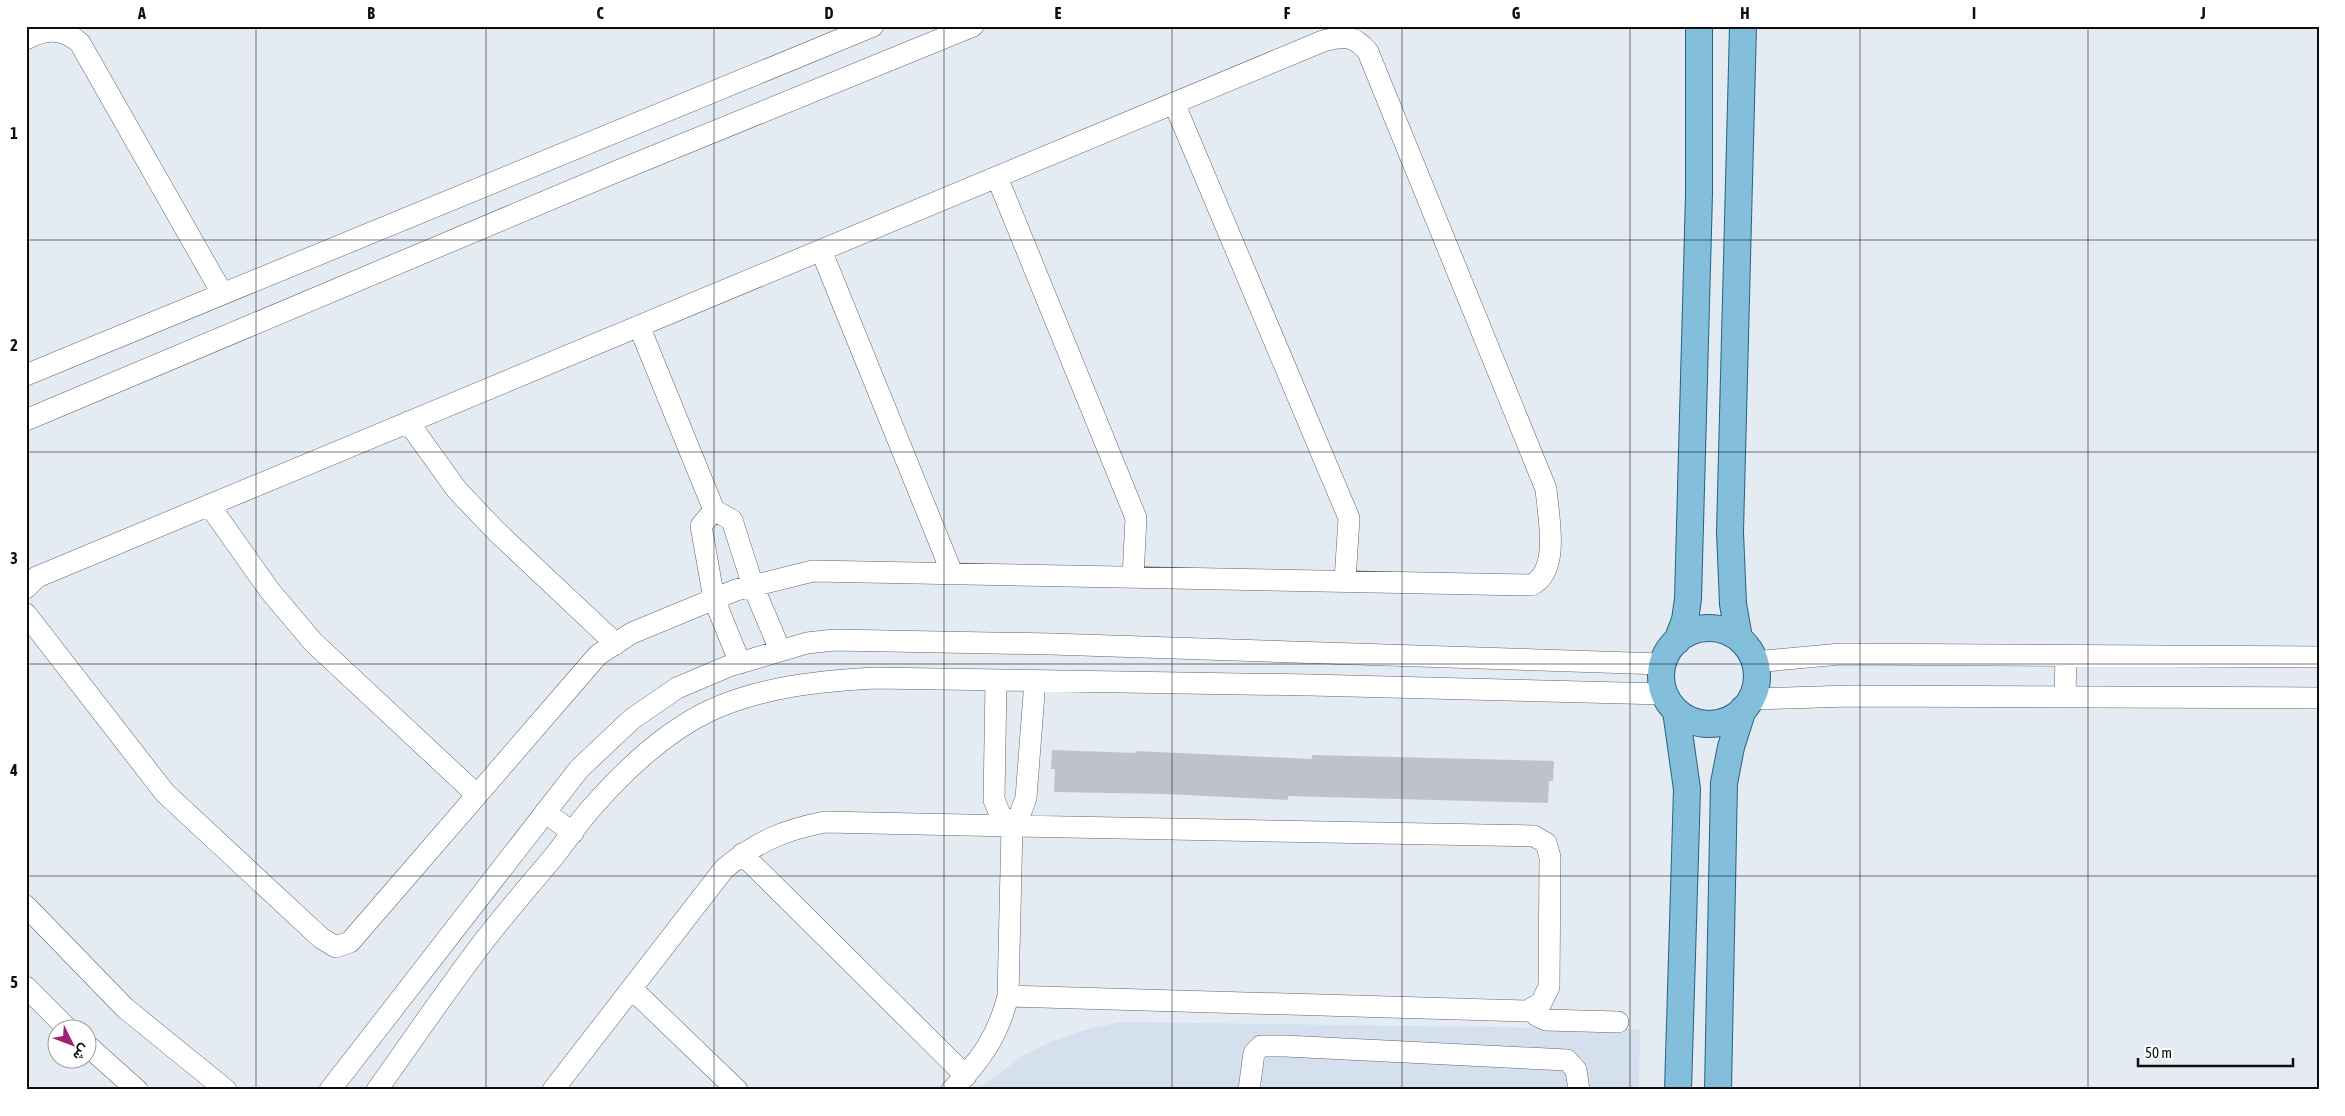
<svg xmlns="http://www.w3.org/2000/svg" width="2345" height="1116" font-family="'Asap Condensed',Vazirmatn,sans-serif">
  <rect width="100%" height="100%" fill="#e4ebf3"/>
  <path fill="#d5e0ee" d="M 1119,1022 L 1640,1029 L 1639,1090 L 977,1090 L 1022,1056 L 1050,1042 L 1082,1031 Z"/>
  <path fill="#bfc2cb" d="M 1052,750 L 1136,753 L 1136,751 L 1312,759 L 1312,755 L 1554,761 L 1553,781 L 1549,781 L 1548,803 L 1288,796 L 1288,800 L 1165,794 L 1054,792 L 1055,769 L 1051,769 Z"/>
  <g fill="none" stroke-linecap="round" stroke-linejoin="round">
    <g stroke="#60666d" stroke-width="22">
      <path id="minor" d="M 26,39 C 46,28 63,28 80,43 L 222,293
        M 1174,103 L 1349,518 L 1345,581
        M 997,177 L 1136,518 L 1133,577
        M 821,250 L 952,573
        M 639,326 L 714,510 L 732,520 L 753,586 L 780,650
        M 26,375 L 873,26
        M 26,420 L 620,170 L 973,26
        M 408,422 L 457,490 L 496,531 L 616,644
        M 209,505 L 270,591 L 313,642 L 477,795
        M 714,510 L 701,526 L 714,599 L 740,663
        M 26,588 L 37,577 L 1323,41 C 1343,36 1354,34 1368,52 L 1546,489 C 1548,515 1561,572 1531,585 L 813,571 L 736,590 L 632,633 L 598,655 L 350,942 L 336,947 L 321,938 L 165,793 L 26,614
        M 1754,662 L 1841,654 L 2319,657
        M 996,682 L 994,800 L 1000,814 L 1012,826 L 1534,836 L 1546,843 L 1550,857 L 1549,987 L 1541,1003 L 1527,1011 L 1008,996
        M 2065,696 L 2066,656
        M 1751,699 L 1850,696 L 2319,698
        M 545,812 L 573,833
        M 1012,826 L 1019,817 L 1026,798 L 1035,681
        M 742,854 L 966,1076
        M 26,906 L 125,1008 L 226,1090
        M 26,987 L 67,1028
        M 632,989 L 737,1090
        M 1534,1008 L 1537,1016 L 1546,1020 L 1618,1022
        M 88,1046 L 137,1090
        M 330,1090 L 579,769 L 632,719 L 677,688 L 729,666 L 807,643 L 834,640 L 1051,644 L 1662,664
        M 377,1090 C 409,1045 439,1001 472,957 C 496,924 524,892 551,860 C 566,842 579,821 595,804 C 627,768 665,732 709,711 C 760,687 820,681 875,678 L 1310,685 L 1664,694
        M 553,1090 L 724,869 C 756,842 783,830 825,822 L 1012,826 L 1008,996 C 998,1036 981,1060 952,1090
        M 1249,1090 L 1254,1053 L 1261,1046 L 1285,1046 L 1567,1060 L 1576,1070 L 1579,1090"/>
    </g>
    <g stroke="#246483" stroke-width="28">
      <path id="major" d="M1661 676a48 48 0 1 1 96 0a48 48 0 1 1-96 0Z
        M 1739,638 L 1733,604 L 1730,532 L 1743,26
        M 1677,641 L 1685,620 L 1688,599 L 1699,194 L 1699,26
        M 1676,711 L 1687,789 L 1678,1090
        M 1718,1090 L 1724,783 L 1731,747 L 1743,709"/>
    </g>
    <use href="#minor" stroke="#fff" stroke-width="21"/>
    <use href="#major" stroke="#83beda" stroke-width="26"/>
  </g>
  <path fill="none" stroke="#0b0d0f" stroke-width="1" stroke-opacity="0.55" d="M 256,26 L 256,1090M 486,26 L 486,1090M 714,26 L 714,1090M 944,26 L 944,1090M 1172,26 L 1172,1090M 1402,26 L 1402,1090M 1630,26 L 1630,1090M 1860,26 L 1860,1090M 2088,26 L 2088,1090M 26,240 L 2319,240M 26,452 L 2319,452M 26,664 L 2319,664M 26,876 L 2319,876"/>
  <rect width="2345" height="1116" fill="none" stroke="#ffffff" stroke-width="55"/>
  <g transform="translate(72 1044) rotate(132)"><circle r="24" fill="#ffffff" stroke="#9d9e9f"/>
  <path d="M0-4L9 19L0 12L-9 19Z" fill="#a22274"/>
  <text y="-8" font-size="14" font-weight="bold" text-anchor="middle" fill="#0b0d0f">ش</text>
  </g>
  <path d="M2138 1058v8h155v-8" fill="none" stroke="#0b0d0f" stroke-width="2.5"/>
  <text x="2145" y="1058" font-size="15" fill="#0b0d0f" stroke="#ffffff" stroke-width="4" paint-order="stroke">50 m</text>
  <rect x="28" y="28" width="2290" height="1060" fill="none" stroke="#0b0d0f" stroke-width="2"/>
  <g font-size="16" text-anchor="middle" font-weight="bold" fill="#0b0d0f">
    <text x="142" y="19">A</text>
    <text x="371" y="19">B</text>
    <text x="600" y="19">C</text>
    <text x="829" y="19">D</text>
    <text x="1058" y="19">E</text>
    <text x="1287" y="19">F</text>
    <text x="1516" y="19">G</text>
    <text x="1745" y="19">H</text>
    <text x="1974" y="19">I</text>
    <text x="2203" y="19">J</text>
    <text x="14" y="139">1</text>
    <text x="14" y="351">2</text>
    <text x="14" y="564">3</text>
    <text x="14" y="776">4</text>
    <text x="14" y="988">5</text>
  </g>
</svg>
